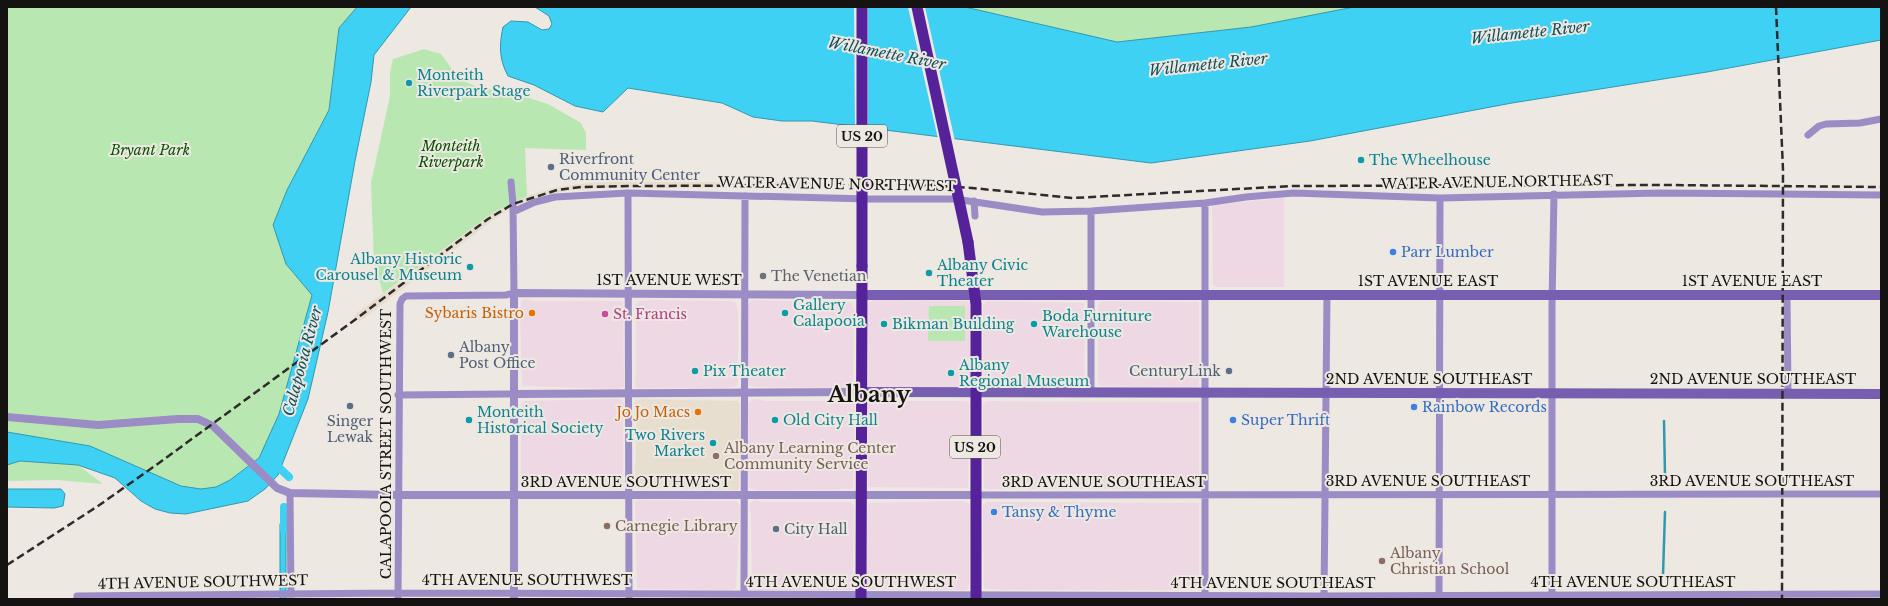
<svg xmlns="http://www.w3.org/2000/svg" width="1888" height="606" font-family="'Libre Baskerville',serif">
  <rect width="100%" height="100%" fill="#ede8e1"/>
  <path fill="#eed8e4" d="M 1284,198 L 1284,287 L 1216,287 L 1213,284 L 1212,205 Z
    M 525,299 L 535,301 L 621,301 L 623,303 L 624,386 L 618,389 L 522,386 L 520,308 L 522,301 Z
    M 650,300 L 732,301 L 736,303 L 738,310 L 738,382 L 737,386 L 727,388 L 644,388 L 640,389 L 635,387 L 636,378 L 636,304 L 640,301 Z
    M 752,300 L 851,302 L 854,308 L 853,386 L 851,388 L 758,387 L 750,386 L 748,382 L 748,305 Z
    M 873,300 L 967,301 L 970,304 L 970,384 L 968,387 L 870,388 L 868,386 L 867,305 Z
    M 987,301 L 1084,303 L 1085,385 L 1082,387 L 986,387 L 983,385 L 983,306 Z
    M 1102,301 L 1199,302 L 1199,386 L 1195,388 L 1100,386 L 1098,380 L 1098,305 Z
    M 619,399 L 622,400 L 624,405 L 623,412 L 623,482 L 624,485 L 622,490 L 604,488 L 523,488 L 521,482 L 521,405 L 524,401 Z
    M 756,399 L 765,401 L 849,401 L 853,402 L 855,405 L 853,487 L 851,489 L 757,490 L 749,488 L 748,403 L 750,401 Z
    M 870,401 L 965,401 L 968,402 L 969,404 L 968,488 L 868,487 L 867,404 Z
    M 987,401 L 1199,402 L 1199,486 L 1197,488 L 1184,489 L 989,489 L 984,488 L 983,404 Z
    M 636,500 L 737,501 L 740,507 L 736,588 L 733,590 L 639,589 L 637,587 L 635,503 Z
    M 755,500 L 764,502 L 851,502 L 854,506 L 853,576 L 856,583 L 855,587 L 851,590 L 765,590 L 758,592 L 751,590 L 749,584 L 752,577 L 751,514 L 749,508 L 750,503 Z
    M 963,501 L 970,505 L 969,585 L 966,590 L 866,589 L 868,503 Z
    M 987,502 L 1198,503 L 1199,506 L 1199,586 L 1195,590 L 1000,590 L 984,588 L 983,513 L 983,506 Z"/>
  <path fill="#e8ded0" d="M 610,182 L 844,182 L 844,188 L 613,188 L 573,190 L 547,195 L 524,202 L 500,215 L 359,322 L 354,315 L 494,212 L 527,196 L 553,188 L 586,183 Z
    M 640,399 L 738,401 L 740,406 L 739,488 L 737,490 L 644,488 L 642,490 L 635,488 L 636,421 L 634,404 L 635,401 Z"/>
  <path fill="#b8e7b2" d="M 7,7 L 357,7 L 339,28 L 329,110 L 287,190 L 286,264 L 312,295 L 279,414 L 270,438 L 259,458 L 230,480 L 216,487 L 201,489 L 181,486 L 90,446 L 7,432 Z
    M 972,7 L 1354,7 L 1251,27 L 1117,42 L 976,10 Z
    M 424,49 L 441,54 L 459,79 L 478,87 L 522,96 L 548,104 L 581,123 L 586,133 L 586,150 L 525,148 L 527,196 L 494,212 L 383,293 L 374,263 L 371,183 L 390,96 L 390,72 L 393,59 Z
    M 929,306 L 965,306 L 965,341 L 928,341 Z
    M 20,461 L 78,465 L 103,484 L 57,480 L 7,481 L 7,465 Z"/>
  <path fill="#3ed1f3" stroke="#3298af" d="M 357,7 L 411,7 L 374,55 L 371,82 L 355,161 L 328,312 L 308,399 L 278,475 L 265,489 L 248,501 L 186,514 L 170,513 L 155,509 L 141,501 L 115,478 L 78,465 L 20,461 L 7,465 L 7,432 L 90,446 L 181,486 L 201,489 L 216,487 L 230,480 L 259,458 L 279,414 L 312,295 L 286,264 L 273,225 L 287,190 L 329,110 L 339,28 Z
    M 535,7 L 965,7 L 1117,42 L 1251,27 L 1354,7 L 1881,7 L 1881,40 L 1707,72 L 1512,103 L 1310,141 L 1151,163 L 812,121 L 782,121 L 753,117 L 722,103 L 628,88 L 603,112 L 575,106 L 534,85 L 508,76 C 499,59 499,46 503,27 L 511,21 L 528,22 L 542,30 L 549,29 L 552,24 L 549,16 Z
    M 7,489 L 61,489 L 65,494 L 63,506 L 54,508 L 7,507 Z
    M 286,520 L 286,599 L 280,599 L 280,524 L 282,521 Z"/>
  <path fill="#ede8e1" d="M 854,7 L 868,7 L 868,130 L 855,129 Z
    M 908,7 L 925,7 L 955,141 L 938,139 Z"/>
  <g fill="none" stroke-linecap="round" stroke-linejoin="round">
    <path stroke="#3298af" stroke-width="2.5" d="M 1664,421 L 1665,476
      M 1663,575 L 1665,512"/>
    <path stroke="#3ed1f3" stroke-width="8" d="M 274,463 L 289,477
      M 284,530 L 284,507"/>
    <path stroke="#9b8cc6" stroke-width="7" d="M 1808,135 L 1819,126 L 1826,124 L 1860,123 L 1881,119
      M 628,193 L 629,599
      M 974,201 L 975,216
      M 1091,211 L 1091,392
      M 513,212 L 535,202 L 555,197 L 628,193 L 869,199 L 955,199 L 1042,212 L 1091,211 L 1205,203 L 1246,197 L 1294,193 L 1440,198 L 1661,193 L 1881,195
      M 1787,295 L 1788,393
      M 398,395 L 514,394
      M 290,493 L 291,599
      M 976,495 L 1881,494
      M 744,594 L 745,196
      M 1552,598 L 1552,305 L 1554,194
      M 77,599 L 77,596 L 398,593 L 1316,596 L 1881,594
      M 398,599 L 400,304 L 402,299 L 406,296 L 506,295 L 514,293 L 513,204 L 511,182
      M 1205,599 L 1205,203
      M 1324,599 L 1327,295
      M 1439,599 L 1440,198"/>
    <path stroke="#9b8cc6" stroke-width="8" d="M 514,394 L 861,392
      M 7,417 L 98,425 L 178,419 L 198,419 L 213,426 L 277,488 L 290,493 L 398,495 L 976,495
      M 514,599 L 514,293 L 862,295"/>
    <path stroke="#785eb1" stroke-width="10" d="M 862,295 L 1881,295
      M 861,392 L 1881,394"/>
    <path stroke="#529" stroke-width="11" d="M 968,242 L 976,304 L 976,599
      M 861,599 L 862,266"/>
    <path stroke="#2e2b29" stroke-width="2.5" stroke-dasharray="8 4" stroke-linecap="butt" d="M 1776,7 L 1783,170 L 1782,599
      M 7,565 L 98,506 L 159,463 L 356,319 L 488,219 L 513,204 L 557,190 L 581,187 L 634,186 L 922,185 L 972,188 L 1073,198 L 1292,186 L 1666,185 L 1881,187"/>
    <path stroke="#529" stroke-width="11" d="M 917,7 L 968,242
      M 862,266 L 862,7"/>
  </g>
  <g fill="#0f9aa8" stroke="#ede8e1" stroke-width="1.5">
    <circle cx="409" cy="83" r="4"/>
    <circle cx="1361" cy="160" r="4"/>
    <circle cx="470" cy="267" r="4"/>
    <circle cx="929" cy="273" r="4"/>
    <circle cx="785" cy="313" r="4"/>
    <circle cx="884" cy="324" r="4"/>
    <circle cx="1034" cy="324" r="4"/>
    <circle cx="695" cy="371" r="4"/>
    <circle cx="951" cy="373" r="4"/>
    <circle cx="469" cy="420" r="4"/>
    <circle cx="775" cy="420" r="4"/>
    <circle cx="713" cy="443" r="4"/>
  </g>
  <g fill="#5c6f8a" stroke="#ede8e1" stroke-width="1.5">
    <circle cx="551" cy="167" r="4"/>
    <circle cx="451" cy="355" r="4"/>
    <circle cx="1229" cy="371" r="4"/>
    <circle cx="350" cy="406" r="4"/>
    <circle cx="776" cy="529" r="4"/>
  </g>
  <g fill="#3f7fe0" stroke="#ede8e1" stroke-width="1.5">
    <circle cx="1393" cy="252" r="4"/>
    <circle cx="1414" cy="407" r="4"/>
    <circle cx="1233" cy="420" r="4"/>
    <circle cx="994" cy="512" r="4"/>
  </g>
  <circle fill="#6b7280" stroke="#ede8e1" stroke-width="1.5" cx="763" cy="276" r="4"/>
  <g fill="#e8710a" stroke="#ede8e1" stroke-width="1.5">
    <circle cx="532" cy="313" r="4"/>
    <circle cx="698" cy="412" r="4"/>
  </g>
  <circle fill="#d1479c" stroke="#ede8e1" stroke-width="1.5" cx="605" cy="314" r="4"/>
  <g fill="#8d6e63" stroke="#ede8e1" stroke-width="1.5">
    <circle cx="716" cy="456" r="4"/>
    <circle cx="607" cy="526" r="4"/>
    <circle cx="1382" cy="561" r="4"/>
  </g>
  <g text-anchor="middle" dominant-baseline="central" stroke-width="4" stroke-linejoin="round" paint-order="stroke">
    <g fill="#ede8e1" stroke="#56534f" stroke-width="1">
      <rect x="837" y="125" width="50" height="22" rx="3"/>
      <rect x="950" y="436" width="50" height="22" rx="3"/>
    </g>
    <g font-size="13" font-weight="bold" fill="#151311">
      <text x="862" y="136">US 20</text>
      <text x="975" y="447">US 20</text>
    </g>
    <g font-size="14" fill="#0d838f" stroke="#ede8e1" text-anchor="start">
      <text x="417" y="75">Monteith<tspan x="417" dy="16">Riverpark Stage</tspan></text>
      <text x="1369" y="160">The Wheelhouse</text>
      <text x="462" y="259" text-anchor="end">Albany Historic<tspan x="462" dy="16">Carousel &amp; Museum</tspan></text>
      <text x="937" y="265">Albany Civic<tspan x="937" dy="16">Theater</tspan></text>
      <text x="793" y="305">Gallery<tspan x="793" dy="16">Calapooia</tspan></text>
      <text x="1042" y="316">Boda Furniture<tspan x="1042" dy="16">Warehouse</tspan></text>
      <text x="892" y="324">Bikman Building</text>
      <text x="959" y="365">Albany<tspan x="959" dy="16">Regional Museum</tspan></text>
      <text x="703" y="371">Pix Theater</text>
      <text x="477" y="412">Monteith<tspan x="477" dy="16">Historical Society</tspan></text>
      <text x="783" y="420">Old City Hall</text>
      <text x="705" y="435" text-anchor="end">Two Rivers<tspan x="705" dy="16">Market</tspan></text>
    </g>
    <g font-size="14" font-style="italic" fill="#075201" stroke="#ede8e1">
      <text x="451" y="146">Monteith<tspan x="451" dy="16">Riverpark</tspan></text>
      <text x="150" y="150">Bryant Park</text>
    </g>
    <g font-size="14" fill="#4e5e75" stroke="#ede8e1" text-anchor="start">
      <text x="559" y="159">Riverfront<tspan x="559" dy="16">Community Center</tspan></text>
      <text x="459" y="347">Albany<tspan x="459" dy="16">Post Office</tspan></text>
      <text x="1221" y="371" text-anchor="end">CenturyLink</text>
      <text x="350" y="421" text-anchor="middle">Singer<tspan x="350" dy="16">Lewak</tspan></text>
      <text x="784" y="529">City Hall</text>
    </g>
    <g font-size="14" fill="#151311" stroke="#ede8e1">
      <text transform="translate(1497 182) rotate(-1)">WATER AVENUE NORTHEAST</text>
      <text transform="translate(837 184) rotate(1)">WATER AVENUE NORTHWEST</text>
      <text x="669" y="280">1ST AVENUE WEST</text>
      <text x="1428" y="281">1ST AVENUE EAST</text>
      <text x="1752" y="281">1ST AVENUE EAST</text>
      <text x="1429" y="379">2ND AVENUE SOUTHEAST</text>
      <text x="1753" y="379">2ND AVENUE SOUTHEAST</text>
      <text transform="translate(386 444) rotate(-90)">CALAPOOIA STREET SOUTHWEST</text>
      <text x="1428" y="481">3RD AVENUE SOUTHEAST</text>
      <text x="1752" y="481">3RD AVENUE SOUTHEAST</text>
      <text x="626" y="482">3RD AVENUE SOUTHWEST</text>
      <text x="1104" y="482">3RD AVENUE SOUTHEAST</text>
      <text x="527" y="580">4TH AVENUE SOUTHWEST</text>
      <text transform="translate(203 582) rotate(-1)">4TH AVENUE SOUTHWEST</text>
      <text x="851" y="582">4TH AVENUE SOUTHWEST</text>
      <text x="1633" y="582">4TH AVENUE SOUTHEAST</text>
      <text x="1273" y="583">4TH AVENUE SOUTHEAST</text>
    </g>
    <g font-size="14" fill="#366cbe" stroke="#ede8e1" text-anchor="start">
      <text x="1401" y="252">Parr Lumber</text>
      <text x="1422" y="407">Rainbow Records</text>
      <text x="1241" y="420">Super Thrift</text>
      <text x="1002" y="512">Tansy &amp; Thyme</text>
    </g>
    <g font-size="14" fill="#5b616d" stroke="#ede8e1" text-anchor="start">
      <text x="771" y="276">The Venetian</text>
    </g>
    <g font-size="14" fill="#c56008" stroke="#ede8e1" text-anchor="end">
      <text x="524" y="313">Sybaris Bistro</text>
      <text x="690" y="412">Jo Jo Macs</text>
    </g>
    <g font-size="14" fill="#b23c85" stroke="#ede8e1" text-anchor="start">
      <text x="613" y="314">St. Francis</text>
    </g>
    <g font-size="14" fill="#785e54" stroke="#ede8e1" text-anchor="start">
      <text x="724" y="448">Albany Learning Center<tspan x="724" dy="16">Community Service</tspan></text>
      <text x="615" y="526">Carnegie Library</text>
      <text x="1390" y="553">Albany<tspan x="1390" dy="16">Christian School</tspan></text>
    </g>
    <g font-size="15" font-style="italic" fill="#104e5c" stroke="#ede8e1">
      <text transform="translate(1530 32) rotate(-6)">Willamette River</text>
      <text transform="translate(887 53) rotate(11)">Willamette River</text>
      <text transform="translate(1208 64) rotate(-6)">Willamette River</text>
      <text transform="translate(302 361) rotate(-75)">Calapooia River</text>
    </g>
    <g font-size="22" font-weight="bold" fill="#151311" stroke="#ede8e1">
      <text x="869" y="394">Albany</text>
    </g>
  </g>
  <rect width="1888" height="606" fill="none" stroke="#151311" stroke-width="16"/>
</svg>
